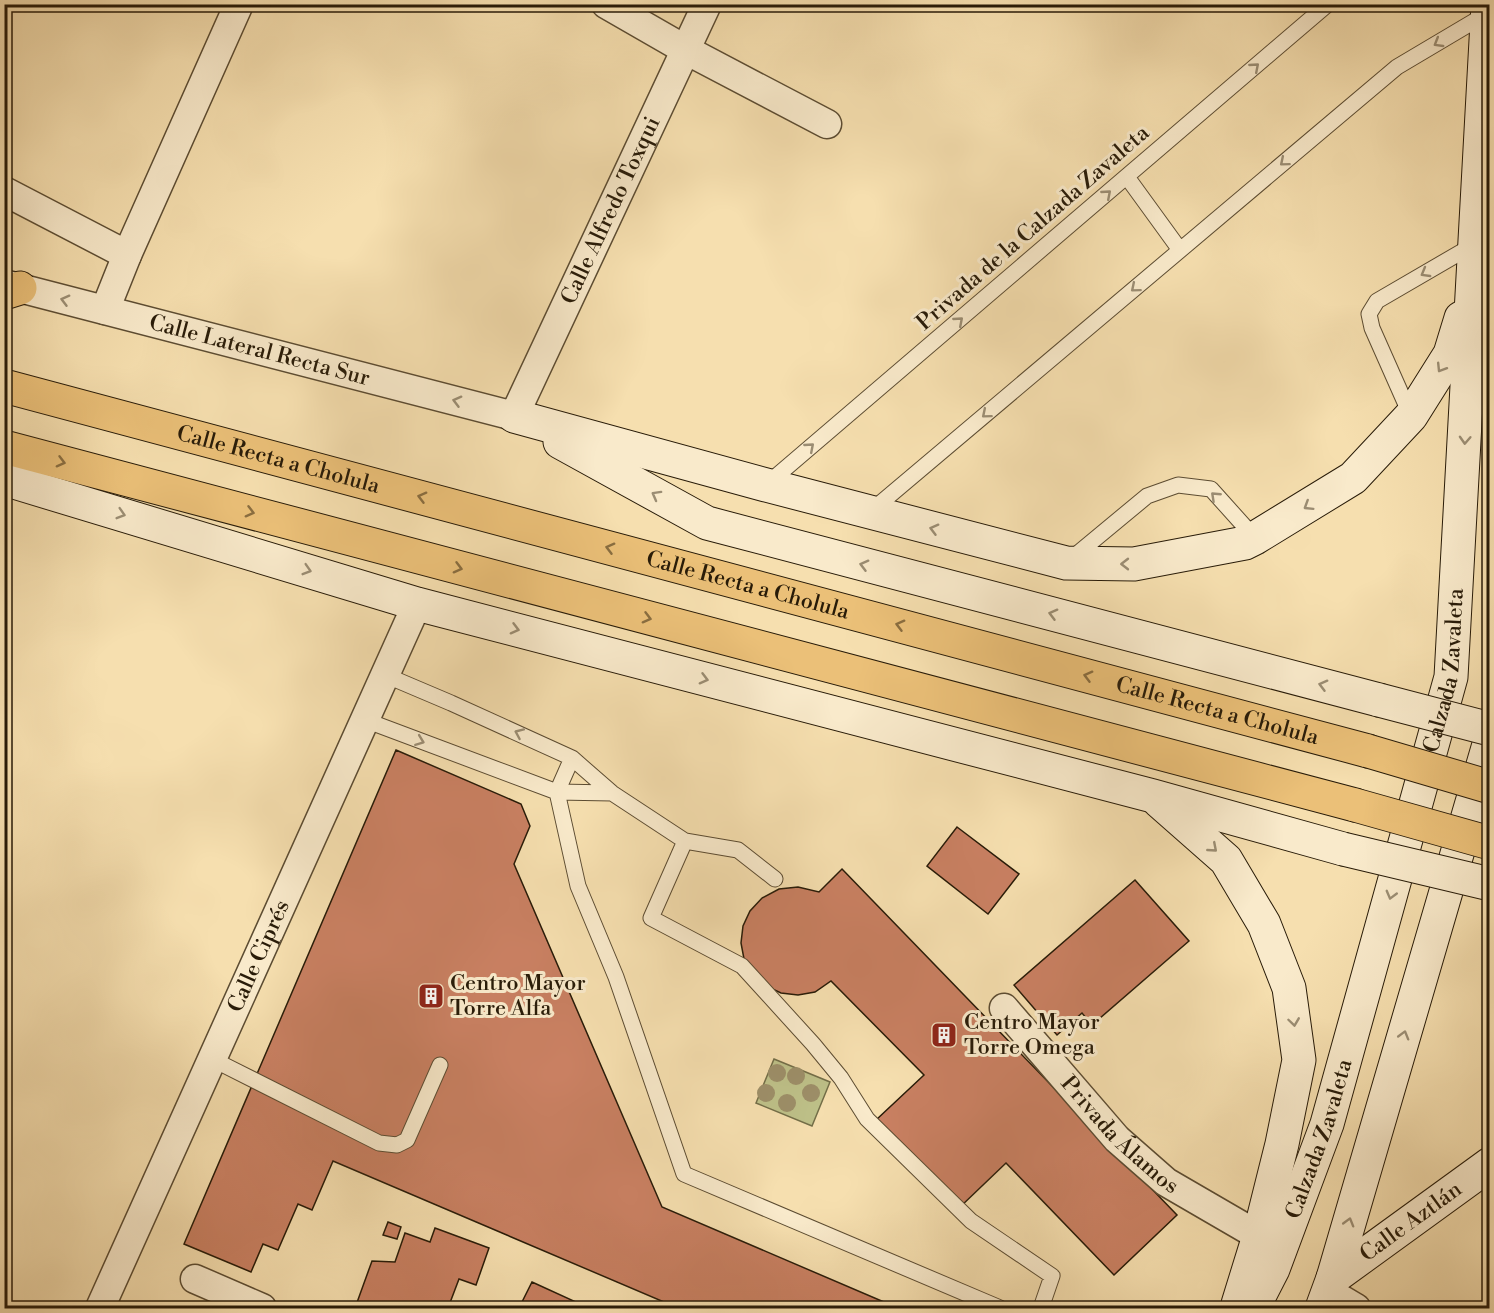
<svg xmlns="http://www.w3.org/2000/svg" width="1494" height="1313" font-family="'Libre Bodoni',serif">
  <rect width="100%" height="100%" fill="#f6dfaf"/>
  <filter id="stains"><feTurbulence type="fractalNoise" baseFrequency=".00333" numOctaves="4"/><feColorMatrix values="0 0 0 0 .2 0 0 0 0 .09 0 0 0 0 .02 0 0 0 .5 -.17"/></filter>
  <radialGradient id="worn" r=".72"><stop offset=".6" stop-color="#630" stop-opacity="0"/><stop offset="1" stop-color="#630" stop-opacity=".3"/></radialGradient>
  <path fill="#bec189" stroke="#736e48" stroke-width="1.5" d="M 774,1059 L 830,1082 L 812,1126 L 756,1103 Z"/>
  <path fill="#c98062" stroke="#281b08" stroke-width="1.5" d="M 396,750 L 521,804 L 530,826 L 514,864 L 662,1207 L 898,1308 L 678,1308 L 333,1161 L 312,1210 L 298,1204 L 278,1250 L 263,1244 L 251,1272 L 184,1244 Z
    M 957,827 L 1019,874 L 988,914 L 927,866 Z
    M 842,869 L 1177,1215 L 1114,1275 L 1006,1163 L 959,1208 L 876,1120 L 924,1075 L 831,981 L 815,992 L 798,995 L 781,993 L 766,986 L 744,959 L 741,943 L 743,926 L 750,911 L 762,898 L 779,889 L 798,887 L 819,892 Z
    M 1135,880 L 1189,941 L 1092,1025 L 1082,1013 L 1057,1035 L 1014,985 Z
    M 388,1222 L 401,1227 L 397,1239 L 383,1235 Z
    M 435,1228 L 489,1248 L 476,1285 L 459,1279 L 448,1308 L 355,1308 L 372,1261 L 395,1262 L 405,1233 L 430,1242 Z
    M 532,1282 L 576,1302 L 573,1308 L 519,1308 Z"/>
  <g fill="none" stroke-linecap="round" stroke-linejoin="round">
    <g stroke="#5c4c32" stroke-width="17">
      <path id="lane" d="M 1127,177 L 1180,250
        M 1411,416 L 1372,328 L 1369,314 L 1377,301 L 1475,244
        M 766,485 L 1328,4
        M 870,512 L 1397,67 L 1488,13
        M 1071,559 L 1147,496 L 1178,485 L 1211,489 L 1255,538
        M 385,675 L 451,703 L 572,758 L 612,793 L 685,841 L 738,850 L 775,879
        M 365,720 L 557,792 L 612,793
        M 572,758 L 557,792 L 578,886 L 616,977 L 684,1174 L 1000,1308
        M 685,841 L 651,918 L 742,966 L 813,1044 L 841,1078 L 867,1119 L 971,1221 L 1052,1276 L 1041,1308
        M 212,1059 L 379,1143 L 397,1145 L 407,1140 L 440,1065"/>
    </g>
    <g stroke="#5c4c32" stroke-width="31">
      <g id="street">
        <path d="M 606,4 L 686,50 L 827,124"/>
        <path d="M 4,191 L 127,255"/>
        <path id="s1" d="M 4,284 L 514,416 L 707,4"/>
        <path d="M 105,310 L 127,255 L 239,4"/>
        <path id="s2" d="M 1004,1008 L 1117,1139 L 1166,1182 L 1259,1236"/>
        <path d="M 195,1279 L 262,1308"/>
        <path d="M 1329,1292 L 1356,1308"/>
        <path id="s3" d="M 100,1308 L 417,604"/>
      </g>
    </g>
    <g stroke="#281b08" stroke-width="35">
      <g id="secondary">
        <path d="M 514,416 L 766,485 L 1066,563 L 1134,564 L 1245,543 L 1255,538 L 1353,478 L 1411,416 L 1450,354 L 1461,318"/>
        <path d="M 560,442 L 707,523 L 1379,700"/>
        <path d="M 4,479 L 417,604 L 1153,796 L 1343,849"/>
        <path d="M 1159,801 L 1226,860 L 1264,924 L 1289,988 L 1299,1060 L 1282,1144 L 1259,1236 L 1238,1304"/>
        <path id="s4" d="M 1333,1278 L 1490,1164"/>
        <path id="s5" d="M 1253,1308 L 1273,1269 L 1327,1124 L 1451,677 L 1488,4"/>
        <path d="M 1322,1308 L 1333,1278 L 1490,741"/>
      </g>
    </g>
    <g stroke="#281b08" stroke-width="35">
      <g id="primary">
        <path d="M 4,293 L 20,288"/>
        <path id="s6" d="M 4,386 L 1368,751"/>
        <path d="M 4,447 L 1355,805"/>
      </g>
    </g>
    <use href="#lane" stroke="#f9eacb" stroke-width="15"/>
    <use href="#street" stroke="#f9eacb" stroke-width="28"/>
    <use href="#secondary" stroke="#f9eacb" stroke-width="33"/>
    <use href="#primary" stroke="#ebc078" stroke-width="33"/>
    <g stroke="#281b08" stroke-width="35" stroke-linecap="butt">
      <path id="secondary-bridge" d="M 1379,700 L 1490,729
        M 1343,849 L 1490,884"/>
    </g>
    <g stroke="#281b08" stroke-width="35" stroke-linecap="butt">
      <path id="primary-bridge" d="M 1368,751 L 1490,787
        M 1355,805 L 1490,843"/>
    </g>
    <use href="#secondary-bridge" stroke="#f9eacb" stroke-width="33"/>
    <use href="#primary-bridge" stroke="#ebc078" stroke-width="33"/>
  </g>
  <g fill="#9d8f69">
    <circle cx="777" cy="1073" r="9"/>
    <circle cx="796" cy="1076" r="9"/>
    <circle cx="766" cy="1093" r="9"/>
    <circle cx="811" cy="1093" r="9"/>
    <circle cx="787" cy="1103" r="9"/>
  </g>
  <defs><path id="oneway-chevron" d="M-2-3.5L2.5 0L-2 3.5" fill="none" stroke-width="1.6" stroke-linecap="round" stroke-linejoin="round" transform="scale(1.5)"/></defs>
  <g stroke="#9b8d73">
    <use href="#oneway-chevron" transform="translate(1438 43) rotate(149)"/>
    <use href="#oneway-chevron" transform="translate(1255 67) rotate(-41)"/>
    <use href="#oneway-chevron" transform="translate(1284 162) rotate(140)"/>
    <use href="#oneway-chevron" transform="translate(1107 194) rotate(-41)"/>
    <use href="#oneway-chevron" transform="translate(1425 273) rotate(150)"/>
    <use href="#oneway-chevron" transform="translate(1135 288) rotate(140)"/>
    <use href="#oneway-chevron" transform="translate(65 300) rotate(-165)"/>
    <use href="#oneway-chevron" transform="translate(959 321) rotate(-41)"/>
    <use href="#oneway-chevron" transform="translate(1441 368) rotate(122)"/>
    <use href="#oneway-chevron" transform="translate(457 401) rotate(-165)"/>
    <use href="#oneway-chevron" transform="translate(986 414) rotate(140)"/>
    <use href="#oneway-chevron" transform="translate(1465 440) rotate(93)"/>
    <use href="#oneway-chevron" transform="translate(810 447) rotate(-41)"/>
    <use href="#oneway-chevron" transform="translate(656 495) rotate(-151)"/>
    <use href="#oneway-chevron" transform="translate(1215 496) rotate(-137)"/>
    <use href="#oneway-chevron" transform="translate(1308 506) rotate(148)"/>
    <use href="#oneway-chevron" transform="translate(121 514) rotate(17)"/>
    <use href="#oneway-chevron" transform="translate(934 529) rotate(-165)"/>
    <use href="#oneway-chevron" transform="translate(1125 564) rotate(-180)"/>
    <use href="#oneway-chevron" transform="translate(864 565) rotate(-165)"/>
    <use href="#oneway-chevron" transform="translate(307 570) rotate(17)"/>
    <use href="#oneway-chevron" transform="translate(1053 614) rotate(-165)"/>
    <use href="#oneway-chevron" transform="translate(515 629) rotate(15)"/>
    <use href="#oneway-chevron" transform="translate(704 679) rotate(15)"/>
    <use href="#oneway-chevron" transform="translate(1323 685) rotate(-165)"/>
    <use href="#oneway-chevron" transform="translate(519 733) rotate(-156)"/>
    <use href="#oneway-chevron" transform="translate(420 741) rotate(21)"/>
    <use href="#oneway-chevron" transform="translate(1213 848) rotate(41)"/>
    <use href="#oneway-chevron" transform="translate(1391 895) rotate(105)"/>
    <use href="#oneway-chevron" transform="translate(1294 1022) rotate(82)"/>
    <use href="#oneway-chevron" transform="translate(1404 1035) rotate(-74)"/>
    <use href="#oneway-chevron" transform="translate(1349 1222) rotate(-74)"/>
  </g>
  <g stroke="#8a6e40">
    <use href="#oneway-chevron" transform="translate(61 462) rotate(15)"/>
    <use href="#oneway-chevron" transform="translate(422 497) rotate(-165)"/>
    <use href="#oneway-chevron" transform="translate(250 512) rotate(15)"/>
    <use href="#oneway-chevron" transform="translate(610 548) rotate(-165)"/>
    <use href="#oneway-chevron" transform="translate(458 568) rotate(15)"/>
    <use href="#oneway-chevron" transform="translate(647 618) rotate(15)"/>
    <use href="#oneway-chevron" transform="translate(900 625) rotate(-165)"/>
    <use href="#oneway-chevron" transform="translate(1088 676) rotate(-165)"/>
  </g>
  <defs>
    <g id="building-square" transform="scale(1.35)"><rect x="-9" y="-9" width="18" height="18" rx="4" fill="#8f2418" stroke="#f9eacb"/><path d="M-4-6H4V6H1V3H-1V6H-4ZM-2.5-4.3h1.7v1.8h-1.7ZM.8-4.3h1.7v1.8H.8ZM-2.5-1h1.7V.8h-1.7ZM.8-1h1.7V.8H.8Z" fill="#fff"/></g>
  </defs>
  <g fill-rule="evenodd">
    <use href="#building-square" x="431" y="996"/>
    <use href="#building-square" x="944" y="1035"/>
  </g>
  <g text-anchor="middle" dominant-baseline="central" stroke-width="6" stroke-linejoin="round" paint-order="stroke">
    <g font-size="22" fill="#281b08" stroke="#f9eacb">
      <text stroke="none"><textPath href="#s1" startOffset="754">Calle Alfredo Toxqui</textPath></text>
      <text transform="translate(1033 228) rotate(-41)">Privada de la Calzada Zavaleta</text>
      <text stroke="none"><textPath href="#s1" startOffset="264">Calle Lateral Recta Sur</textPath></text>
      <text stroke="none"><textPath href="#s6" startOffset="284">Calle Recta a Cholula</textPath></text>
      <text stroke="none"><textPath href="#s6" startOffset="770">Calle Recta a Cholula</textPath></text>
      <text stroke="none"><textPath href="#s5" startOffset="668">Calzada Zavaleta</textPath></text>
      <text stroke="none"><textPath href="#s6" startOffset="1256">Calle Recta a Cholula</textPath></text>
      <text stroke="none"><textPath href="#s3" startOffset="386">Calle Ciprés</textPath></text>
      <text stroke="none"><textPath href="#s2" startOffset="172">Privada Álamos</textPath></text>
      <text stroke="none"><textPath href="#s5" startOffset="182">Calzada Zavaleta</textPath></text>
      <text stroke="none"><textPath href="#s4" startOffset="96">Calle Aztlán</textPath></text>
    </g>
    <g font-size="22" fill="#281b08" stroke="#f9eacb" text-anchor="start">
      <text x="450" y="983">Centro Mayor<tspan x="450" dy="25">Torre Alfa</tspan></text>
      <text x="964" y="1022">Centro Mayor<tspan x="964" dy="25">Torre Omega</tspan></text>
    </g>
  </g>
  <rect width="1494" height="1313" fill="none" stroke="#f6dfaf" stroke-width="24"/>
  <rect x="6" y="6" width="1482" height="1301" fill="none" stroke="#281b08" stroke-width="3"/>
  <rect x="12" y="12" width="1470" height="1289" fill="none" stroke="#281b08" stroke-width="1.5"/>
  <rect width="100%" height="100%" filter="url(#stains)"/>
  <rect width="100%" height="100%" fill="url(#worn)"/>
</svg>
